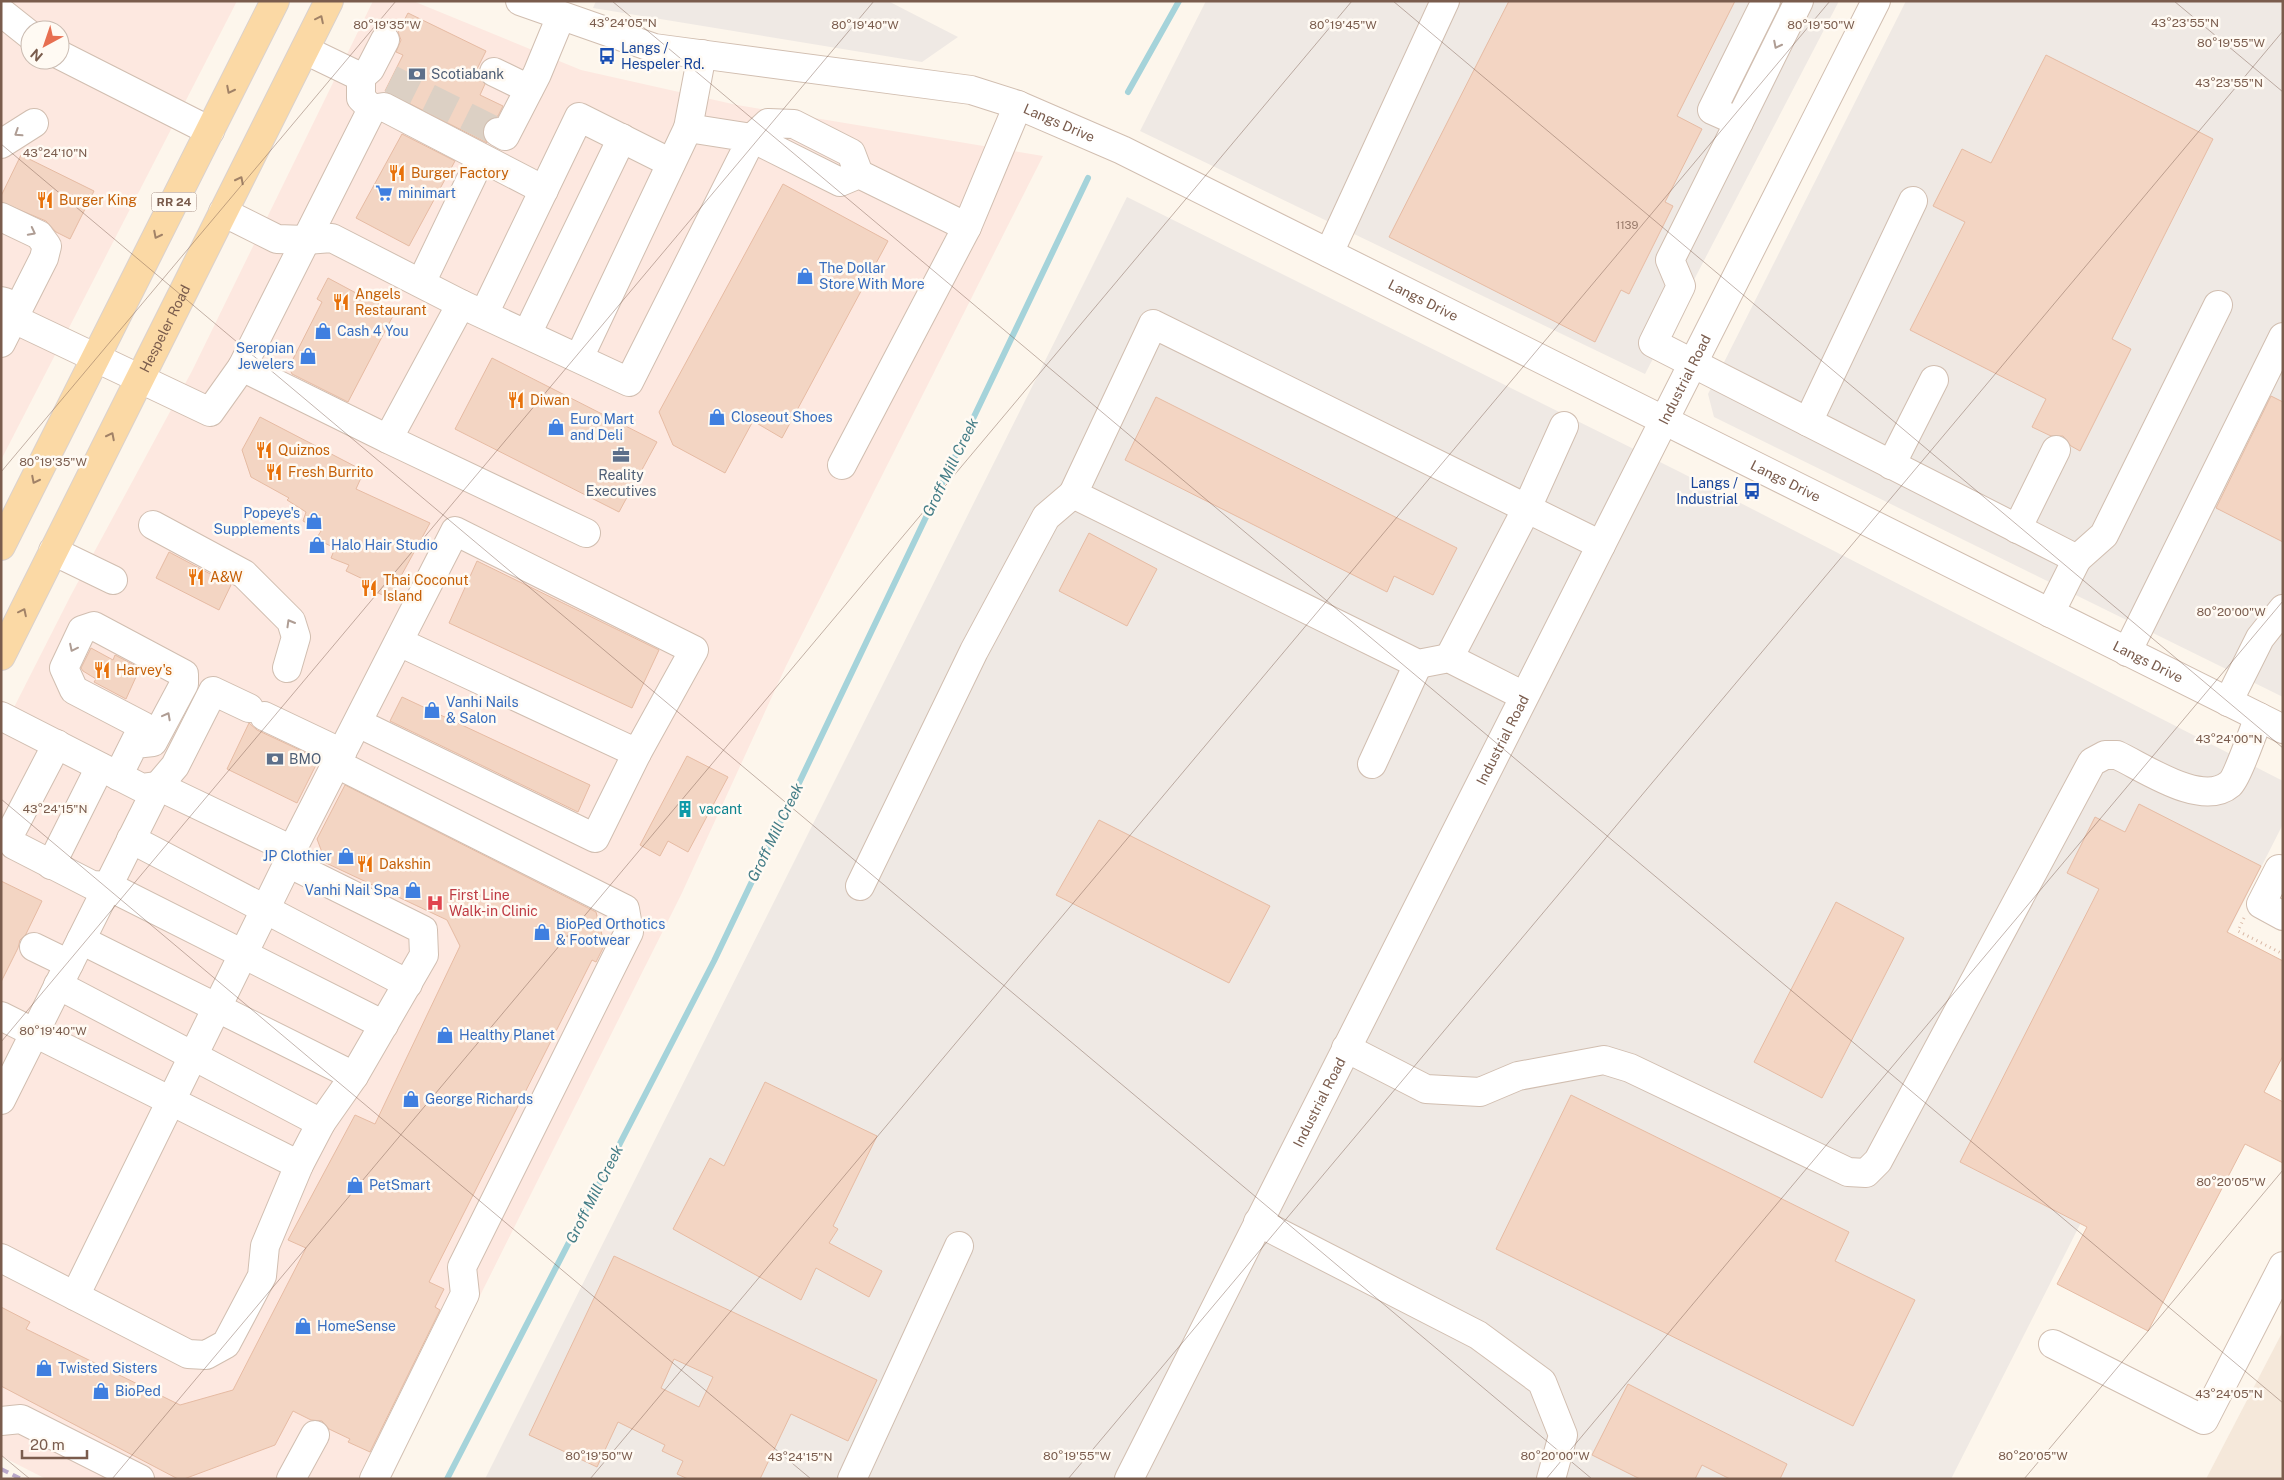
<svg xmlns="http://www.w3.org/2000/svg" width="2284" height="1480" font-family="'Public Sans',sans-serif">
  <rect width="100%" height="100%" fill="#fdf6ec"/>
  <path fill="#f5e8da" d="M 2283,1331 L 2283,1479 L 2206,1479 Z"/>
  <path fill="#fde8e0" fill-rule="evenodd" d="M 1,1 L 237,1 L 1,460 ZM 30,30 L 60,30 L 60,60 L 30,60 Z
    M 373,1 L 413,1 L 581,70 L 737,105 L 1043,156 L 786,666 L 681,895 L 388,1479 L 46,1479 L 1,1456 L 1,733 L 71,595 L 192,371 Z"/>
  <path fill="#efe9e4" d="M 596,1 L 888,1 L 958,37 L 922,62 L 593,8 Z
    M 1206,1 L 1839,1 L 1645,374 L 1140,131 Z
    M 1906,1 L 2283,1 L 2283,697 L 1714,417 L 1708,394 Z
    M 1127,197 L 1678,471 L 2283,781 L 2283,824 L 1951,1479 L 485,1479 Z"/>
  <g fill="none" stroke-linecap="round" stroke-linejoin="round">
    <path stroke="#a5d3da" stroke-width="6" d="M 1128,92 L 1179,1
      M 447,1479 L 714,961 L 1088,178"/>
  </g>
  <path fill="#f3d5c3" stroke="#e6bba3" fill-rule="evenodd" d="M 1509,1 L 1735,1 L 1677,116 L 1702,129 L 1665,202 L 1673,206 L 1629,294 L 1621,290 L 1595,342 L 1389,237 Z
    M 408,13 L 486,51 L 476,71 L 485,84 L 480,95 L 503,106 L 498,116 L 490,119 L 484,125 L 482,133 L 487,143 L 385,91 L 403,55 L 396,52 L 401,40 L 398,32 Z
    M 2046,55 L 2213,139 L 2112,339 L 2131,349 L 2080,451 L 2071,446 L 2063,436 L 2051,436 L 2032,427 L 2046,399 L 1910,330 L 1965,222 L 1933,206 L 1962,149 L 1991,163 Z
    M 402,134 L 455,161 L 409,246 L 356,218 Z
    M 21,155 L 94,191 L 70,239 L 56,232 L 46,221 L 1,202 L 1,196 Z
    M 783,184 L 888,241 L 782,438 L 753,421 L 725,473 L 673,445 L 659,412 Z
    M 328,278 L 356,293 L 362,291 L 370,296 L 372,300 L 395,312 L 348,402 L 292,374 L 289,367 L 322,302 L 317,299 Z
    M 492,358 L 657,442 L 619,512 L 455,429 Z
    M 2271,396 L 2283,402 L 2283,542 L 2216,508 Z
    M 1156,397 L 1457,548 L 1433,595 L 1394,576 L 1387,592 L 1125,460 Z
    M 260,417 L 364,471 L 356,489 L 430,523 L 389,598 L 365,587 L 367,581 L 346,571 L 349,565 L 331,558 L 335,548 L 316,539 L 321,531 L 303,521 L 306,512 L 287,500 L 289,498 L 251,477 L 242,450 Z
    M 1089,533 L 1157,569 L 1127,626 L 1059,591 Z
    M 169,552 L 231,585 L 219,610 L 156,578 Z
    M 477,561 L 659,650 L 632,708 L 449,623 Z
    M 91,648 L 113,660 L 115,655 L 140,668 L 126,699 L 94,682 L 96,679 L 83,671 L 81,668 Z
    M 402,697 L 590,785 L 578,812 L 390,721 Z
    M 249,723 L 257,730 L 319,759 L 297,803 L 227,769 Z
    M 687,756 L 728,777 L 688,852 L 668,841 L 660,856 L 640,845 Z
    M 345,785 L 596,912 L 602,935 L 608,938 L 596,962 L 592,960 L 429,1282 L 444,1289 L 435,1307 L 440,1310 L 370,1452 L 348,1442 L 350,1439 L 329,1429 L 322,1421 L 311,1420 L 293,1411 L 275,1445 L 184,1479 L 178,1479 L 1,1386 L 1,1307 L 30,1322 L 26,1329 L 180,1405 L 233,1390 L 306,1248 L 288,1240 L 355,1115 L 375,1124 L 460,946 L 447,920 L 326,863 L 317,839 Z
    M 2139,804 L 2261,866 L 2227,932 L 2283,961 L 2283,1056 L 2264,1092 L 2283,1102 L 2283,1163 L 2245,1144 L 2148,1331 L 2057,1284 L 2087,1227 L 1960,1162 L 2099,889 L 2067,873 L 2095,817 L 2125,832 Z
    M 1099,820 L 1270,906 L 1229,983 L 1056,895 Z
    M 1,881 L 42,901 L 26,934 L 20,940 L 18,948 L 1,982 Z
    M 1836,902 L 1904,938 L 1822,1098 L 1754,1062 Z
    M 765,1082 L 877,1136 L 833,1226 L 838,1229 L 829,1243 L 882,1271 L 869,1297 L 816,1268 L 801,1300 L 673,1229 L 710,1158 L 724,1166 Z
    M 1571,1095 L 1849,1232 L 1835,1261 L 1915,1300 L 1853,1426 L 1496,1249 Z
    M 614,1256 L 877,1380 L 848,1441 L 791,1414 L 760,1479 L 688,1479 L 677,1474 L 683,1461 L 662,1451 L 665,1445 L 618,1422 L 597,1467 L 529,1435 ZM 674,1359 L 713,1377 L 699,1407 L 661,1388 Z
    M 1628,1384 L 1787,1464 L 1780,1479 L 1730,1479 L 1702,1465 L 1695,1479 L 1640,1479 L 1592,1455 Z"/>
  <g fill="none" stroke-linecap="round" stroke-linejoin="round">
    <path stroke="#dcd0c4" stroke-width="28" stroke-dasharray="28 14" stroke-linecap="butt" d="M 391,79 L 498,132"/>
    <g stroke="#d1beb0" stroke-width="30">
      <g id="minor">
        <path id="s1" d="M 520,1 L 654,48 L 971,90 L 1018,105 L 1122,150 L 2283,729"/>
        <path d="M 1766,1 L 1712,110 L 1739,122 L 1799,1"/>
        <path d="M 1,12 L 30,35"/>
        <path d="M 305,50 L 361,77"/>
        <path d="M 60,55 L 210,131"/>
        <path d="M 494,72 L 529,89"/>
        <path d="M 372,109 L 384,107 L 544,190"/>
        <path d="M 1739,122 L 1670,260 L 1681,286 L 1653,343 L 2077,559 L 2050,613"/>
        <path d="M 688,128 L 702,54"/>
        <path d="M 498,132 L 505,136 L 537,74 L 561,16"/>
        <path d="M 1,144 L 34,123"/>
        <path d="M 859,174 L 851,153 L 794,124 L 768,123 L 752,138 L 840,182 L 859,174 L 967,227 L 1018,105"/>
        <path d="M 223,212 L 277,239 L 306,240 L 332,238 L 461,304 L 629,382 L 752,138 L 688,128 L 579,358"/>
        <path d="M 1,217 L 39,235 L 47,246 L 44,258 L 1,343"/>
        <path d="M 1329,253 L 1445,1"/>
        <path d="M 421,283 L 481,158"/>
        <path d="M 1,301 L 5,302 L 14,319 L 210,412 L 242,367 L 372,109 L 361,98 L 361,77 L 370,69 L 385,40"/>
        <path d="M 461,304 L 388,439 L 586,533"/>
        <path d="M 484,314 L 579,117 L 671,163"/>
        <path d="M 527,334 L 622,138"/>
        <path d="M 242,367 L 388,439"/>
        <path d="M 1808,422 L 1913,201"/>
        <path d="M 842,465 L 967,227"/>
        <path d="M 1891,465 L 1934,380"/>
        <path d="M 153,525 L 244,574 L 291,621 L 296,637 L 287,668"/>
        <path d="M 2017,529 L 2056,450"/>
        <path d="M 53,551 L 113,580"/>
        <path d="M 2077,559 L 2104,535 L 2218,305"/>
        <path d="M 2127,652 L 2283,337"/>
        <path d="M 1449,658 L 1527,508 L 1564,426"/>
        <path d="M 1524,696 L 1449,658 L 1418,664 L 1073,494 L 1153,324 L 1601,545"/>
        <path d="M 2228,702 L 2260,638 L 2283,609"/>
        <path d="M 1,716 L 142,788 L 158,786 L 292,850 L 455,531 L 694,650 L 637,753 L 399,642"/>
        <path d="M 264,716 L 342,753"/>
        <path d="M 358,723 L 595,838 L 637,753"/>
        <path d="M 57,744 L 10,834 L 14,845 L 92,885 L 108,886 L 384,1025"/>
        <path d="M 337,764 L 625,909 L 629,932 L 462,1267 L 465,1294 L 374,1479"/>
        <path d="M 1372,764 L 1418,664"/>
        <path d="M 118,776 L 143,726 L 74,690 L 64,668 L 82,630 L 94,626 L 184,674 L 184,684 L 153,742 L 135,744"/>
        <path d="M 131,839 L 408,984"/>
        <path d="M 51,865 L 100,767"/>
        <path d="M 2283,871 L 2279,869 L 2261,904 L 2283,916"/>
        <path d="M 860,886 L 974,651 L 1046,517 L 1073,494"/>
        <path d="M 81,940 L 354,1076"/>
        <path d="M 34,947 L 69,964"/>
        <path d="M 58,985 L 321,1123"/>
        <path d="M 1,1016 L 299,1165"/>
        <path d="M 1346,1048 L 1426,1089 L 1480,1092 L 1518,1076 L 1604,1060 L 1630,1068 L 1848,1172 L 1866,1173 L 1878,1161 L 2092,762 L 2105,755 L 2117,755 C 2145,768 2202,808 2230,784 C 2237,778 2254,729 2259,717"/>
        <path d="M 1,1100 L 158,786 L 175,766 L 213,691 L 249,708"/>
        <path d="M 1258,1222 L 1478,1335 L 1542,1382 L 1563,1435 L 1551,1479"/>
        <path d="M 1,1258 L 188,1354 L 206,1355 L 226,1344 L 262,1276 L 265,1246 L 299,1165 L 321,1123 L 354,1076 L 424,955 L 423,930 L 288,863 L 292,850"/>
        <path d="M 75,1296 L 288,863"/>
        <path d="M 2053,1344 L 2204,1420 L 2283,1266"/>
        <path d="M 1,1421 L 21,1419 L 140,1479"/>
        <path d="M 291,1479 L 315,1435"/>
        <path d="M 852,1479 L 959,1246"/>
        <path id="s2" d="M 1129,1479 L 1876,1"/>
      </g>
    </g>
    <g stroke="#dad1cd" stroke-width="30">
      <g id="major">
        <path d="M 1,546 L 275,1"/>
        <path id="s3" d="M 1,656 L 329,1"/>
      </g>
    </g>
    <path stroke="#d9b8a5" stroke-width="3" stroke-dasharray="1 4" stroke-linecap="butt" d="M 2244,918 L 2238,931 L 2283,954"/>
    <use href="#minor" stroke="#fff" stroke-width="28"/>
    <use href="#major" stroke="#fbd9a5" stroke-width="28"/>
    <path stroke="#b9a8c9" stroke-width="4" stroke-dasharray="8 5" stroke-linecap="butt" d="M 1,1469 L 21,1479"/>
  </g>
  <defs><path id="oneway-chevron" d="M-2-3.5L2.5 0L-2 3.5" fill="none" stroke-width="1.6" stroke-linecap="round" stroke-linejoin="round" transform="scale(1.25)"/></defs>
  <g stroke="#a18267">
    <use href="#oneway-chevron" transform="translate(320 19) rotate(-64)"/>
    <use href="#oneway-chevron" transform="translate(230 90) rotate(117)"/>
    <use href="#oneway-chevron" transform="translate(240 180) rotate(-63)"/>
    <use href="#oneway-chevron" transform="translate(157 235) rotate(117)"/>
    <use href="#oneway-chevron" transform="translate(111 436) rotate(-63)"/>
    <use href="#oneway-chevron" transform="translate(35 480) rotate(117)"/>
    <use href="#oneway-chevron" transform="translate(23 612) rotate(-64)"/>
  </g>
  <g stroke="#af9d94">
    <use href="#oneway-chevron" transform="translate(1777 45) rotate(117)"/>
    <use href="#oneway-chevron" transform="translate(18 133) rotate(147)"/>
    <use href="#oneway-chevron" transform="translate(32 232) rotate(27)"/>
    <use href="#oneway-chevron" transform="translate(290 623) rotate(-120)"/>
    <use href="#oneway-chevron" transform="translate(73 648) rotate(116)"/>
    <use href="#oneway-chevron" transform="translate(167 716) rotate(-62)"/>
  </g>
  <path fill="none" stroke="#7a5c4d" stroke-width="1" stroke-opacity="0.45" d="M 612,1 L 2283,1403M 1393,1 L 2283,748M 2174,1 L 2283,92M 1,144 L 1592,1479M 1,472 L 396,1M 1,799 L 811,1479M 1,1042 L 874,1M 1,1455 L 30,1479M 112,1479 L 1352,1M 590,1479 L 1830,1M 1068,1479 L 2283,31M 1546,1479 L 2283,601M 2024,1479 L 2283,1170"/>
  <defs>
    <g id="bus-bare" transform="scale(1.35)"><path d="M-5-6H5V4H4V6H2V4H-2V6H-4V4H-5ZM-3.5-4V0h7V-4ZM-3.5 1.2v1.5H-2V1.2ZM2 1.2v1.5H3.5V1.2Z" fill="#1a4fb4" stroke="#fffaf3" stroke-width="2.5" paint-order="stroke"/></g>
    <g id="bank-bare" transform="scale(1.35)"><path d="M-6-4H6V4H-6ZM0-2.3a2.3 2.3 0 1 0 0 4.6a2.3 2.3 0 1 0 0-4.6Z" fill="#5c6f8a" stroke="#fffaf3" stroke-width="2.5" paint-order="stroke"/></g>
    <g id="restaurant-bare" transform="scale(1.35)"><path d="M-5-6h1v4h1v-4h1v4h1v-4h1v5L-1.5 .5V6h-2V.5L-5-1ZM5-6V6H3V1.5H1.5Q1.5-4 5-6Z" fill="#e8710a" stroke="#fffaf3" stroke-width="2.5" paint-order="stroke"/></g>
    <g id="supermarket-bare" transform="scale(1.35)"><path d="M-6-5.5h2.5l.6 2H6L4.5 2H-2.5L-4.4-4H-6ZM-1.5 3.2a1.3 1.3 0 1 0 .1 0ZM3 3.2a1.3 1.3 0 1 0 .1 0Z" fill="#3f7fe0" stroke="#fffaf3" stroke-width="2.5" paint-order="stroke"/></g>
    <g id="shop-bare" transform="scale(1.35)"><path d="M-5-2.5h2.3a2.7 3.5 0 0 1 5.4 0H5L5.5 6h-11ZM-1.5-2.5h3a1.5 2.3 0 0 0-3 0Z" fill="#3f7fe0" stroke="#fffaf3" stroke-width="2.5" paint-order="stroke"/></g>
    <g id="office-bare" transform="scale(1.35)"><path d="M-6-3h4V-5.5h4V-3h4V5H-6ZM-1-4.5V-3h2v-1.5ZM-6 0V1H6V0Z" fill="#5c6f8a" stroke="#fffaf3" stroke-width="2.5" paint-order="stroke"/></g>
    <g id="building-bare" transform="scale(1.35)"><path d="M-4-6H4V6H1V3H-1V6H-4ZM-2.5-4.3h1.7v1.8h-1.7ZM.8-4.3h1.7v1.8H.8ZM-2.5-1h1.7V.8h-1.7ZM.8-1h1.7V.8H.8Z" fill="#0f9aa8" stroke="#fffaf3" stroke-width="2.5" paint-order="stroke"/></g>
    <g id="hospital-bare" transform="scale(1.35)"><path d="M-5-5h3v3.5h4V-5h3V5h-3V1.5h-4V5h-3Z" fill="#e0444e" stroke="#fffaf3" stroke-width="2.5" paint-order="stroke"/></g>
  </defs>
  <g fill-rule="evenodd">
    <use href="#bus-bare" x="607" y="56"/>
    <use href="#bank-bare" x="417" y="74"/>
    <use href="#restaurant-bare" x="397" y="173"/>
    <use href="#supermarket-bare" x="384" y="193"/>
    <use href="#restaurant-bare" x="45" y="200"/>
    <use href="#shop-bare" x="805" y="276"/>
    <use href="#restaurant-bare" x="341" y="302"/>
    <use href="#shop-bare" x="323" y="331"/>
    <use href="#shop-bare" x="308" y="356"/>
    <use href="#restaurant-bare" x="516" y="400"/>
    <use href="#shop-bare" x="717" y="417"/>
    <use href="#shop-bare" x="556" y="427"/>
    <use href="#restaurant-bare" x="264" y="450"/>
    <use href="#office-bare" x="621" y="455"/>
    <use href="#restaurant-bare" x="274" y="472"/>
    <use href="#bus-bare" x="1752" y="491"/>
    <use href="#shop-bare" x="314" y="521"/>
    <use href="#shop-bare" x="317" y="545"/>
    <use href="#restaurant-bare" x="196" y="577"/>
    <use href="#restaurant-bare" x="369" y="588"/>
    <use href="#restaurant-bare" x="102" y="670"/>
    <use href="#shop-bare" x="432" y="710"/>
    <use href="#bank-bare" x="275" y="759"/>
    <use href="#building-bare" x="685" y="809"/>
    <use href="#shop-bare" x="346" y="856"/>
    <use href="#restaurant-bare" x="365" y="864"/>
    <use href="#shop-bare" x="413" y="890"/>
    <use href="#hospital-bare" x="435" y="903"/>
    <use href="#shop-bare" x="542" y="932"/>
    <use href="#shop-bare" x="445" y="1035"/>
    <use href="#shop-bare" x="411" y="1099"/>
    <use href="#shop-bare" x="355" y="1185"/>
    <use href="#shop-bare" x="303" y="1326"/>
    <use href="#shop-bare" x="44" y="1368"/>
    <use href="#shop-bare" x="101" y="1391"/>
  </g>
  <g text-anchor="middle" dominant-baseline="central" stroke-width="5" stroke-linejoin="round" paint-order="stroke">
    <g font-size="11" fill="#987a6a">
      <text x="1627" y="225">1139</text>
    </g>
    <rect fill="#fffaf3" stroke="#a28b7f" stroke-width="1" x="151.5" y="192.5" width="45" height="19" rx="4"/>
    <g font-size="12" font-weight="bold" fill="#7a5c4d">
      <text x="174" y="202">RR 24</text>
    </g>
    <g font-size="14" fill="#164399" stroke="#fffaf3" text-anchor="start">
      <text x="621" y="48">Langs /<tspan x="621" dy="16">Hespeler Rd.</tspan></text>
      <text x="1738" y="483" text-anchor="end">Langs /<tspan x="1738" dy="16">Industrial</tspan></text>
    </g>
    <g font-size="14" fill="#4e5e75" stroke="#fffaf3" text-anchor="start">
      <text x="431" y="74">Scotiabank</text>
      <text x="621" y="475" text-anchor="middle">Reality<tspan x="621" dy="16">Executives</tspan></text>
      <text x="289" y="759">BMO</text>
    </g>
    <g font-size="14" fill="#7a5c4d" stroke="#fffaf3">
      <text stroke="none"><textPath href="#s1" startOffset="556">Langs Drive</textPath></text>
      <text stroke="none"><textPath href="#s1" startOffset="961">Langs Drive</textPath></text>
      <text stroke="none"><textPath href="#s3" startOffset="366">Hespeler Road</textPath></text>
      <text stroke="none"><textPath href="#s2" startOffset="1232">Industrial Road</textPath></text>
      <text stroke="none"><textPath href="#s1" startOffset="1366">Langs Drive</textPath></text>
      <text stroke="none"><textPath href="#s1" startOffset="1771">Langs Drive</textPath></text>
      <text stroke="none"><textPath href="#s2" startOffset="828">Industrial Road</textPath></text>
      <text stroke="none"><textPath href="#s2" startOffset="422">Industrial Road</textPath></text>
    </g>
    <g font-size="14" fill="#c56008" stroke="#fffaf3" text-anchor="start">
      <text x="411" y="173">Burger Factory</text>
      <text x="59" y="200">Burger King</text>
      <text x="355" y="294">Angels<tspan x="355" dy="16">Restaurant</tspan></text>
      <text x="530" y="400">Diwan</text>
      <text x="278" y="450">Quiznos</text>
      <text x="288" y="472">Fresh Burrito</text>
      <text x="210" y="577">A&amp;W</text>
      <text x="383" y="580">Thai Coconut<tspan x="383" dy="16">Island</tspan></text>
      <text x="116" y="670">Harvey's</text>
      <text x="379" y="864">Dakshin</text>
    </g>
    <g font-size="14" fill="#366cbe" stroke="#fffaf3" text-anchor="start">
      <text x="398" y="193">minimart</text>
      <text x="819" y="268">The Dollar<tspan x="819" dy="16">Store With More</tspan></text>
      <text x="337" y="331">Cash 4 You</text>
      <text x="294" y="348" text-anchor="end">Seropian<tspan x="294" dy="16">Jewelers</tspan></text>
      <text x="731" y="417">Closeout Shoes</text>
      <text x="570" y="419">Euro Mart<tspan x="570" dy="16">and Deli</tspan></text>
      <text x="300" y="513" text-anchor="end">Popeye's<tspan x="300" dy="16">Supplements</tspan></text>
      <text x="331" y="545">Halo Hair Studio</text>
      <text x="446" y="702">Vanhi Nails<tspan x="446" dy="16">&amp; Salon</tspan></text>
      <text x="332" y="856" text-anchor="end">JP Clothier</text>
      <text x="399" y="890" text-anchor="end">Vanhi Nail Spa</text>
      <text x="556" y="924">BioPed Orthotics<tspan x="556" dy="16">&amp; Footwear</tspan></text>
      <text x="459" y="1035">Healthy Planet</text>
      <text x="425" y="1099">George Richards</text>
      <text x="369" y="1185">PetSmart</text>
      <text x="317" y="1326">HomeSense</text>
      <text x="58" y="1368">Twisted Sisters</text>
      <text x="115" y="1391">BioPed</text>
    </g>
    <g font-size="14" fill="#0d838f" stroke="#fffaf3" text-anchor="start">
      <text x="699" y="809">vacant</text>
    </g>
    <g font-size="14" fill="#be3a42" stroke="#fffaf3" text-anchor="start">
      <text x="449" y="895">First Line<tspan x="449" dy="16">Walk-in Clinic</tspan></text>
    </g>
    <g font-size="15" font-style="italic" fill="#437c86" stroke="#fffaf3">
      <text transform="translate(950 467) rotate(-64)">Groff Mill Creek</text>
      <text transform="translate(775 832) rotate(-64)">Groff Mill Creek</text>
      <text transform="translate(594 1194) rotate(-63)">Groff Mill Creek</text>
    </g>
  </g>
  <g font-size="12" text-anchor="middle" fill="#7a5c4d" stroke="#fffaf3" stroke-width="5" stroke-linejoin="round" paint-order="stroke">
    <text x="623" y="27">43°24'05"N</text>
    <text x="2185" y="27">43°23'55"N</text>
    <text x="387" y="29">80°19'35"W</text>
    <text x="865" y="29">80°19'40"W</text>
    <text x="1343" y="29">80°19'45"W</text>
    <text x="1821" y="29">80°19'50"W</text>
    <text x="2231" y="47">80°19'55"W</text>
    <text x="2229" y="87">43°23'55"N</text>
    <text x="55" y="157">43°24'10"N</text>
    <text x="53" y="466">80°19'35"W</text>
    <text x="2231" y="616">80°20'00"W</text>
    <text x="2229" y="743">43°24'00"N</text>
    <text x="55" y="813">43°24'15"N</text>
    <text x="53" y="1035">80°19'40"W</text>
    <text x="2231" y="1186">80°20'05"W</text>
    <text x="2229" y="1398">43°24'05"N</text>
    <text x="599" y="1460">80°19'50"W</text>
    <text x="1077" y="1460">80°19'55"W</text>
    <text x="1555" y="1460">80°20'00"W</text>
    <text x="2033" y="1460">80°20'05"W</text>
    <text x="800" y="1461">43°24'15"N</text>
  </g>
  <rect width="2284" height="1480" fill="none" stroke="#7a5c4d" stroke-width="5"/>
  <g transform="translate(45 45) rotate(220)"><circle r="24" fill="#fffaf3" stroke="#cabbb1"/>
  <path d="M0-4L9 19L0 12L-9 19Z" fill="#e76f51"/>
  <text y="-8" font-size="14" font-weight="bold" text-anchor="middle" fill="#7a5c4d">N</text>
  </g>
  <path d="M22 1450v8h65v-8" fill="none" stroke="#7a5c4d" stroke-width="2.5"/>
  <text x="30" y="1450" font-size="15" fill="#7a5c4d" stroke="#fffaf3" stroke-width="4" paint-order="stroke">20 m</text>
</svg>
